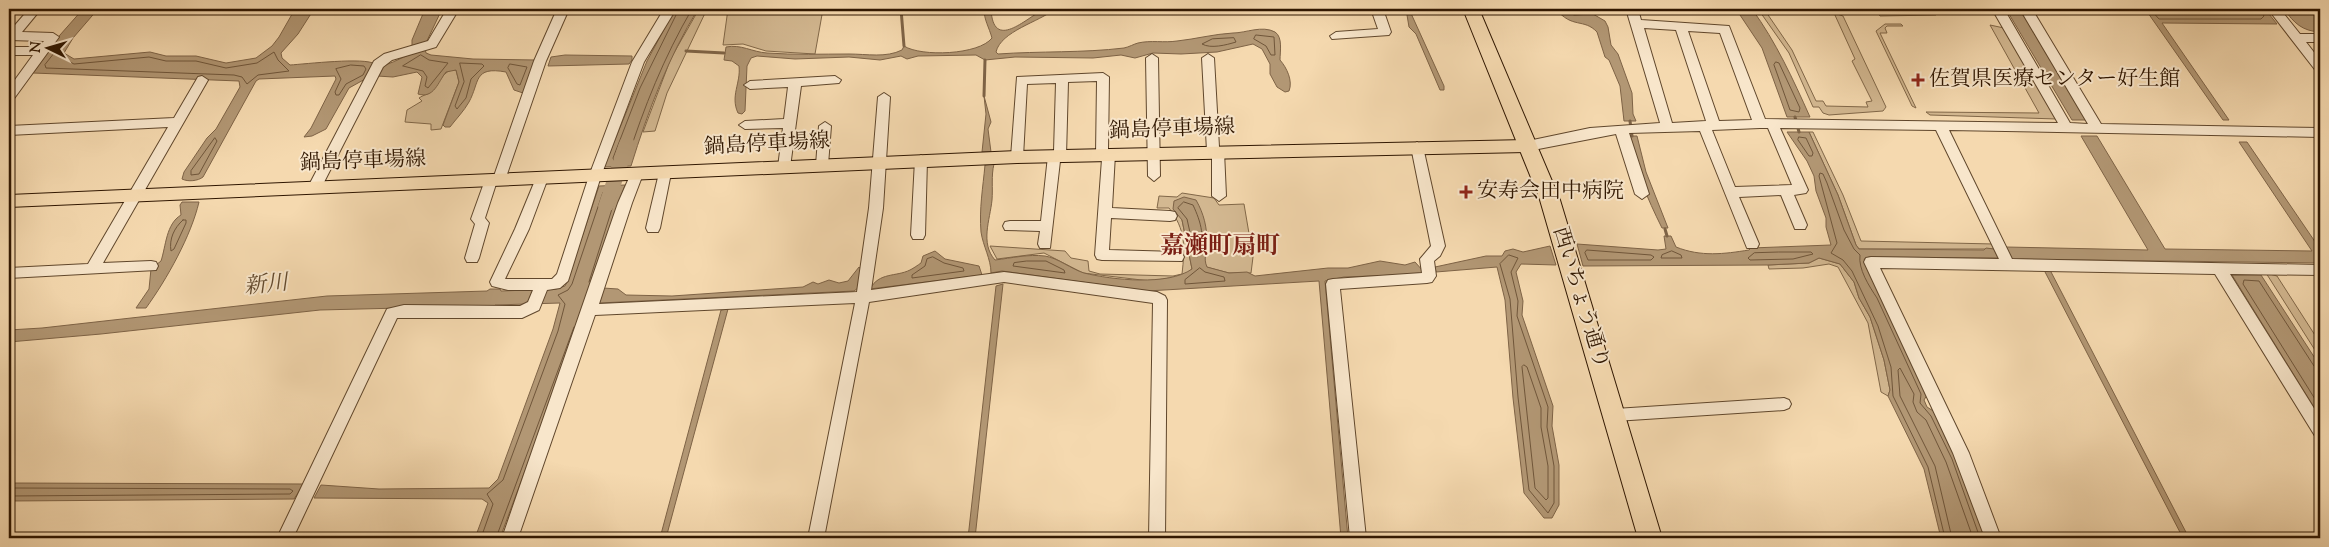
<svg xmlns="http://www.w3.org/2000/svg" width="2329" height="547" font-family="'Sorts Mill Goudy','Noto Serif JP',serif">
  <rect width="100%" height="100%" fill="#f5d9af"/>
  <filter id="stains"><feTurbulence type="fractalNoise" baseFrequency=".004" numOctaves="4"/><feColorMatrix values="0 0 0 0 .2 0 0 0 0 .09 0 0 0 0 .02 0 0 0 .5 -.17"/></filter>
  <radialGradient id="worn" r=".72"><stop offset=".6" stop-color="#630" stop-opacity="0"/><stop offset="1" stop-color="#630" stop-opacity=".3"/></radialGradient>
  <path fill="#d3b891" stroke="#816748" d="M 699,9 L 707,9 L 667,93 L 655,131 L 643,132 L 671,58 Z
    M 728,9 L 823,9 L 815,54 L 766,51 L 743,44 L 723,45 Z
    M 1758,9 L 1764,9 L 1792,50 L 1816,101 L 1823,101 L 1826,106 L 1868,107 L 1866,102 L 1872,101 L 1852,61 L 1855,59 L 1834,13 L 1843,16 L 1886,107 L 1883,111 L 1829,115 L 1823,113 L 1819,107 L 1813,107 L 1789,53 Z
    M 1877,9 L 1931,10 L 1936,15 L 1880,16 L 1875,10 Z
    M 1885,24 L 1901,24 L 1903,26 L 1887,26 L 1885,28 L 1887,33 L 1880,33 L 1916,108 L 1912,106 L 1876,31 Z
    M 1990,25 L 2004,28 L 2057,119 L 1930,115 L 1926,112 L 2039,113 Z
    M 451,70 L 456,70 L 459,82 L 441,129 L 431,130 L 431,124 L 405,122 L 407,110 L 422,101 L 419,98 C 423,95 427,95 430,92 C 438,85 441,74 451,70 Z
    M 1809,132 L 1813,132 L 1843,195 L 1861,241 L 1994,244 L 1994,249 L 1859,249 L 1856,245 L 1838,195 Z
    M 1182,193 L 1214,198 L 1219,205 L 1244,204 L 1253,257 L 1251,273 L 1229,273 L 1206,267 L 1204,260 L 1207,244 L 1182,220 L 1192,269 L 1183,276 L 1150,281 L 1083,273 L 1044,253 L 997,259 L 990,246 L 1065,251 L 1071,258 L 1088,261 L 1089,271 L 1100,274 L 1173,276 L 1182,274 C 1185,247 1186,230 1169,208 L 1157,208 L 1159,196 L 1177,197 Z
    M 1819,258 L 1840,264 L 1854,282 L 1859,298 L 1870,317 L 1884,360 L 1890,390 L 1888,396 L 1881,392 L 1868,323 L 1838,267 L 1829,264 L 1803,268 L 1769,269 L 1768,265 L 1809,263 Z
    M 2266,273 L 2277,276 L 2320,343 L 2320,358 Z"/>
  <path fill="#b29774" stroke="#7e6346" d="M 83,9 L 98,9 L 73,38 L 64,53 L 74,59 L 150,52 L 166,56 L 196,56 L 226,63 L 256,58 L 272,46 L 279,37 L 295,9 L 314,9 L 298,34 L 281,53 L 282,58 L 290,65 C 306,64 365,57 375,64 L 367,78 L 349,88 L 326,129 L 312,136 L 304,137 L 311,128 L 336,79 L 335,76 L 259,79 L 256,81 L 203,177 C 198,181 188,182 182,179 L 184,172 L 207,138 L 216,129 L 240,87 L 239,81 L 33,73 L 60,35 Z
    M 425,9 L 442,9 L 425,45 L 412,46 L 412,40 Z
    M 572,9 L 661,9 L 655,13 L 578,12 Z
    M 675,9 L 698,9 C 668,58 648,111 631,166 L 604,167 L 647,61 Z
    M 984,9 L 991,9 C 993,52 1026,18 1043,10 C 1047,8 1051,9 1055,9 C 1039,22 1001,31 996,52 L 998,54 C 1040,51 1083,53 1124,48 C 1129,47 1134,44 1138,43 C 1151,40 1164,43 1177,41 C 1196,39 1214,34 1233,33 C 1246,33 1262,25 1275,32 C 1283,37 1280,52 1280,60 C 1287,68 1293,81 1289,91 L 1285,92 L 1277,87 L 1270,74 L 1270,64 L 1262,49 L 1253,44 L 1217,52 L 1181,54 L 1153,53 L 1135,58 L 1121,55 L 1093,58 L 1015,57 L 985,60 L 976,55 L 918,56 L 907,59 L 901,56 L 880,60 L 849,57 L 795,59 L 757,56 L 751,58 L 747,66 L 745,111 L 742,114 L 738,113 C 730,96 741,83 739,66 L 732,61 L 724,60 L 726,47 C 741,44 752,52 767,53 C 795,55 822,54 849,54 C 867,54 886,58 902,50 L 904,46 C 921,57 979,55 992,38 C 989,27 984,20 984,9 Z
    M 1406,9 L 1409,9 L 1444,86 L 1444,90 L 1440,90 L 1416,34 L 1409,27 Z
    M 1556,9 L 1563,9 L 1574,15 L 1593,14 L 1605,21 L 1608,27 L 1611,45 L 1618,54 L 1632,93 L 1633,114 L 1636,121 L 1624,121 L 1620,86 L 1609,60 L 1605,57 L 1597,32 C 1584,18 1572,29 1556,9 Z
    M 1736,9 L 1752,9 C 1776,42 1793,79 1810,117 L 1787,117 L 1762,48 Z
    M 2006,9 L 2020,9 L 2086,120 L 2072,120 Z
    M 2034,9 L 2265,9 L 2277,24 L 2162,23 L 2229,120 L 2223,120 L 2148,13 L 2036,12 Z
    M 2284,9 L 2320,9 L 2320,32 C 2302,31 2294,23 2284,9 Z
    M 425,49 L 426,53 L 431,55 L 473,59 L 536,60 L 523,93 L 514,90 L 506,72 C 473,66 480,82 469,102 C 464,111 456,119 450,127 L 445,127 L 443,125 L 459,82 L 456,70 L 446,72 C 438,82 434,99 418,94 L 422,77 L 417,72 L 393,77 L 377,76 L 383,66 C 397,61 410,53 425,49 Z
    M 565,55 L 632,56 L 632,60 L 629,64 L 548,66 L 551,57 Z
    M 984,96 L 991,122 L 988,129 L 991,152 L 982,152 L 986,114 Z
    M 1787,132 L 1809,132 L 1838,195 L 1856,245 L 1859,249 L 1984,250 L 1986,248 L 1994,249 L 1998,258 L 1869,257 L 1864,259 L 1927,395 L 1924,400 L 1927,407 L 1935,412 L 1939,423 L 1956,458 L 1985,538 L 1941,538 L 1924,469 L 1888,396 L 1890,390 L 1884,360 L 1870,317 L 1859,298 L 1854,282 L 1840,264 L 1819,258 L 1809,263 L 1768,265 L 1583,266 L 1577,244 L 1658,250 L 1666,249 L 1664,236 L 1671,236 L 1676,247 C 1701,257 1724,254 1749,250 L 1751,248 L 1831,245 L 1826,227 L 1826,218 L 1816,191 L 1814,176 L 1807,161 Z
    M 1628,136 L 1637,136 L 1646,172 L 1668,228 L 1662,228 C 1647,198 1635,169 1628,136 Z
    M 2081,136 L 2097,136 L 2165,249 L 2312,251 L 2239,142 L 2247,142 L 2320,249 L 2320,263 L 2012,259 L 2006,247 L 2148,250 Z
    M 994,164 C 991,176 993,188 992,200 C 990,220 980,243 995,260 C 1012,258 1028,254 1045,256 C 1058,258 1071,269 1084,273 C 1113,280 1168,286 1192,269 L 1182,220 L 1173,209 L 1174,201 L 1184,197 L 1196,200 C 1204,214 1207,227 1207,243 C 1207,253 1203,258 1207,267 L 1229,273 L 1247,272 L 1255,276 L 1328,268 L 1348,268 L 1380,261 L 1405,265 L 1415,262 L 1424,272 L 1422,274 L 1344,277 L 1325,281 L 1348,538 L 1341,538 L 1319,281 L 1147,291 L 1002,271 L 991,273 C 991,259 983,246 981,232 C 979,209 983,187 985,165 Z
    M 625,185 L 590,296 L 500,538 L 475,538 L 488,503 L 482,499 L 314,498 L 321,485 L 379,489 L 489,488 L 498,479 L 553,329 L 560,303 L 495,305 L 492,308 L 482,306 L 320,310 L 101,334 L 9,342 L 9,330 L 42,328 L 327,296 L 487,291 L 490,289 L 500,289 L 501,291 L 556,289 L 565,286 L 567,282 L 599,186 Z
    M 182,202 L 199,202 C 191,236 167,279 146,308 L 136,308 L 149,289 L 151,269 L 161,261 C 166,246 166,224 181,215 L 180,205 Z
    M 1550,246 L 1556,265 L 1521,264 L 1516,272 L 1523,301 L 1522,315 L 1553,406 L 1552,426 L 1559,465 L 1559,505 L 1552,518 L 1544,518 L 1524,493 L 1513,398 L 1505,300 L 1497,267 L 1436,272 L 1435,267 L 1486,256 L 1502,256 L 1505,251 L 1513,249 L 1523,252 Z
    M 935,251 L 945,259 L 979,266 L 982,275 L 870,289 C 879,272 896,277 910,270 C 914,268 918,265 921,263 L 923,256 Z
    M 859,267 L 862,270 L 858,288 L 854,291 L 599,303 L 603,288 L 618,289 L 626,295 L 672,296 L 803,287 L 813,282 L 818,284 L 829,280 L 839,283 L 848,281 Z
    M 2044,270 L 2050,270 L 2189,538 L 2183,538 Z
    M 2232,275 L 2261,275 L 2320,366 L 2320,417 Z
    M 1003,284 L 975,538 L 968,538 L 996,286 Z
    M 728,309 L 666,538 L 660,538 L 721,310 Z
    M 9,483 L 304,484 L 294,499 L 9,501 Z"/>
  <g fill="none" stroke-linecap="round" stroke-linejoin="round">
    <path stroke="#70563a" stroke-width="1" d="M 679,9 L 640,88 L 613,158 L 614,161 L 627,160 C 644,107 664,57 692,9
      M 2150,9 L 2159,19 L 2261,19 L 2264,16 L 2261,9
      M 2159,9 L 2162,12 L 2252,13 L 2255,9
      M 1256,35 L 1274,37 L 1275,55 L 1271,55 L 1266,46 L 1254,39 Z
      M 1234,38 L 1236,42 C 1226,45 1211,49 1202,44 L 1212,39 Z
      M 57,50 L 62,58 L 74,64 L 149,57 L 166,61 L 196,61 L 226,68 L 257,63 L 274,52 L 278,60 L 289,71 L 258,75 L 247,84 L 242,77 L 234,75 L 46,68 L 45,65 Z
      M 421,55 L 429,60 L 448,63 L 428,88 L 425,86 L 427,77 L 423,71 L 403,66 Z
      M 1776,62 L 1779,63 L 1800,108 L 1799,112 L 1790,110 L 1774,65 Z
      M 460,63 L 482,64 L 484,66 L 471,79 L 466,98 L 457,109 L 455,106 L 464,82 Z
      M 510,64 L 527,67 L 520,85 L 517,84 L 508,68 Z
      M 351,65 L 364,66 L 366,69 L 363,75 L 346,84 L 339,95 L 336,95 L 335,92 L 341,79 L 336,69 Z
      M 1799,137 L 1806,138 L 1813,153 L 1812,156 L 1809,156 L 1798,140 Z
      M 215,138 L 217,141 L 199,174 L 191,175 L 191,171 Z
      M 1184,202 L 1193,205 C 1201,222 1206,239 1198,257 L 1195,255 L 1187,219 L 1178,208 Z
      M 183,220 L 186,220 L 186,223 L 174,249 L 171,251 C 169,239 174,228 183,220 Z
      M 1587,250 L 1651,255 L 1654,257 L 1651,260 L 1588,260 L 1585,253 Z
      M 1672,251 L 1681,255 L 1682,258 L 1661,258 L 1662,255 Z
      M 1779,252 L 1811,252 L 1813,254 L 1793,259 L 1750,260 L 1748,258 L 1754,253 Z
      M 1509,255 L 1518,258 L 1511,272 L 1518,301 L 1517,316 L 1548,407 L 1547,427 L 1554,466 L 1554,503 L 1548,513 L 1529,490 L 1518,397 L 1510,299 L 1500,264 Z
      M 933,257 L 944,263 L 963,268 L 964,271 L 912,278 L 912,275 L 925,266 L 927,259 Z
      M 1027,261 L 1046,261 L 1064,270 L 1065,273 L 1013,266 L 1014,263 Z
      M 1200,268 L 1205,272 L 1224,277 L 1225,281 L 1185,284 L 1185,280 Z
      M 1524,365 L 1527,367 L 1541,408 L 1541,427 L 1548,466 L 1548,498 L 1546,500 L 1535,488 L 1522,367 Z
      M 2320,368 L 2314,366 L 2259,281 L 2244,280 L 2243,284 L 2320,407
      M 9,488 L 290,489 L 293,491 L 290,494 L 9,496
      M 481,538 L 493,504 L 487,494 L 503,480 L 558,331 L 565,304 L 558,295 L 568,290 L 572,284 L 603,192 L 616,190 L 617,193 L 589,282
      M 496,538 L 574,327
      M 1945,538 L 1928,467 L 1893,396 L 1891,367 L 1878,326 L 1852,271 L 1843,260 L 1831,253 L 1837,243 L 1819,176 L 1820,173 L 1823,174 L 1827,183 L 1844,230 L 1854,249 L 1860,255 C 1858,269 1869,286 1877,298 L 1921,394 L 1920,403 L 1931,416 L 1952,459 L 1980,538
      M 1952,538 L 1935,466 L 1900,396 L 1898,370 L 1900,368 L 1914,394 L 1913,402 L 1917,412 L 1926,420 L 1946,462 L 1973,538"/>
    <path stroke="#7e6346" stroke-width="3" d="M 901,9 L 904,46
      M 686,51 L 724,53
      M 984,96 L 985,60
      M 1795,117 L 1799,132
      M 1630,121 L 1632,136
      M 1665,229 L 1667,236"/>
    <path fill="#b29774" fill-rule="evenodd" d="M 627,137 L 633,139 L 635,143 L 614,206 L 612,210 L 606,212 L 600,210 L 598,206 L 619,143 L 621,139 Z"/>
    <g stroke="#60472c" stroke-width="2">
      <path id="minor" d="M 29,9 L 41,9 L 22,32 L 53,33 L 59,37 L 13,100 L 9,101 L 9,88 L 33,55 L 9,55 L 9,47 L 39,47 L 44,41 L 9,40 L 9,32 Z
        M 447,9 L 459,9 L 436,47 L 392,60 L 383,67 L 320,190 L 310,190 L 308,187 L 374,61 L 384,54 L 428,41 Z
        M 557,9 L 569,9 L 546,61 L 505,180 L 504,183 L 496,184 L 485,218 L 489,223 L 479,258 L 477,262 L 467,262 L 465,258 L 475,224 L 471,219 L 485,180 L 486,177 L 494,176 L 534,61 Z
        M 664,9 L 676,9 L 644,62 L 601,176 L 568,281 L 560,288 L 547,290 L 539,310 L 522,318 L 397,318 L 293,538 L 277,538 L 387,309 L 404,305 L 520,306 L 528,302 L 533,290 L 508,290 L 492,286 L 490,282 L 515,229 L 536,178 L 542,173 L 548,178 L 529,229 L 505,279 L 552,279 L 557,274 L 589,176 L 632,62 Z
        M 1371,9 L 1383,9 L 1391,32 L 1389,35 L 1332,39 L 1330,36 L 1336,32 L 1378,29 Z
        M 1626,9 L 1638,9 L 1641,20 L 1729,26 L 1765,119 L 2058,123 L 1992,9 L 2004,9 L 2070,123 L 2088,124 L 2020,9 L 2032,9 L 2101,124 L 2320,128 L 2320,137 L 1949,130 L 2012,259 L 2320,265 L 2320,275 L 2230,274 L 2320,418 L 2320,437 L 2315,436 L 2215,274 L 1880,268 L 1969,453 L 2001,538 L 1985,538 L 1953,453 L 1864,262 L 1866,258 L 1871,257 L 1999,259 L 1936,130 L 1780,128 L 1808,190 L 1806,193 L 1794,195 L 1807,225 L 1805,229 L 1795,229 L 1781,195 L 1739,197 L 1759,244 L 1757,248 L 1747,248 L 1700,131 L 1629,133 L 1649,194 L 1642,199 L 1635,194 L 1616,134 L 1528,151 L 1522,146 L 1528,141 L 1590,128 L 1660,123 ZM 1644,28 L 1676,30 L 1706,121 L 1672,123 ZM 1688,31 L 1720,33 L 1752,120 L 1719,121 ZM 1760,128 L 1768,128 L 1792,185 L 1735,187 L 1712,130 Z
        M 2268,9 L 2280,9 L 2300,34 L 2320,34 L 2320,42 L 2306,42 L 2320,60 L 2320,72 L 2316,71 Z
        M 1152,54 L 1158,58 L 1160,176 L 1154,181 L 1148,176 L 1146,58 Z
        M 1208,54 L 1214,58 L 1219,147 L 1224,151 L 1226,196 L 1219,201 L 1212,196 L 1212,155 L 1207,151 L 1202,58 Z
        M 1103,73 L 1109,77 L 1108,150 L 1114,151 L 1115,154 L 1112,208 L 1170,211 L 1175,212 L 1177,216 L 1175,220 L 1170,221 L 1111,218 L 1109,250 L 1177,252 L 1182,253 L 1184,257 L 1182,261 L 1102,260 L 1097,259 L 1095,255 L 1102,159 L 1097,157 L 1096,154 L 1097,81 L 1068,82 L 1066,156 L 1060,161 L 1050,248 L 1040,248 L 1038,244 L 1040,231 L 1005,230 L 1003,226 L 1005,222 L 1010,221 L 1041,221 L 1048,156 L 1054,151 L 1056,83 L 1027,84 L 1023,157 L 1017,162 L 1011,157 L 1017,77 Z
        M 202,76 L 208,80 L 103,263 L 151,261 L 156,262 L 158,266 L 156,270 L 9,278 L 9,268 L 88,264 L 168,127 L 9,135 L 9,126 L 174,118 L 198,77 Z
        M 835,76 L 841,80 L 839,83 L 801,86 L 790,167 L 789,170 L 779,170 L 778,167 L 783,128 L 745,129 L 739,125 L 745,121 L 784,119 L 788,87 L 750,89 L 744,85 L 750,81 Z
        M 884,93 L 890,97 L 883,208 L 871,290 L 1004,272 L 1157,292 L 1165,296 L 1167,300 L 1165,538 L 1149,538 L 1153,303 L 1004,282 L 869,302 L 824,538 L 808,538 L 855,303 L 595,315 L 518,538 L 502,538 L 618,203 L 632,171 L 637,169 L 643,174 L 632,203 L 599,304 L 857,292 L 869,208 L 878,97 Z
        M 825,122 L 831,126 L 828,165 L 822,170 L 816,165 L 819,126 Z
        M 1417,142 L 1423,147 L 1445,246 L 1440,256 L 1434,261 L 1436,276 L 1432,282 L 1427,283 L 1340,289 L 1366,538 L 1350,538 L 1326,284 L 1328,280 L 1333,279 L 1422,273 L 1420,259 L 1431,246 L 1411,147 Z
        M 921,155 L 927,160 L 925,235 L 923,239 L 913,239 L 911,235 L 915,160 Z
        M 665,168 L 671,173 L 660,228 L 658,232 L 648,232 L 646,228 L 659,173 Z
        M 1784,398 L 1789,400 L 1791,404 L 1789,408 L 1784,410 L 1615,421 L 1610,420 L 1608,415 L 1610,410 L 1615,409 Z"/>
    </g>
    <g stroke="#2f1600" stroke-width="2">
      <path id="major" d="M 1528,140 L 1534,142 L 1536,146 L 1534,150 L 1528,152 L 1017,163 L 9,207 L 9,195 L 1017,151 Z"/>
    </g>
    <g stroke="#2f1600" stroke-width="2">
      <path id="highway" d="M 1463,9 L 1479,9 L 1560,200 L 1662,538 L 1638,538 L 1540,200 Z"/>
    </g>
    <use href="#minor" fill="#f8e6cb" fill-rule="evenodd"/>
    <use href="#major" fill="#f5d9af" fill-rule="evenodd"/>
    <use href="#highway" fill="#f5d9af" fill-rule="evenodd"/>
  </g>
  <g fill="#8f2418" stroke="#f8e6cb" stroke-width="2">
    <path d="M1915.5 72.5h5v5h5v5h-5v5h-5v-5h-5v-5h5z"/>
    <path d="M1463.5 184.5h5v5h5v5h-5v5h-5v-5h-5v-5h5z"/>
  </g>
  <g text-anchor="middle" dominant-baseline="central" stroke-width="4" stroke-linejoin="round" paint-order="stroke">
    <g font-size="21" fill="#2f1600" stroke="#f8e6cb" text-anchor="start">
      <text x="1929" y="80">佐賀県医療センター好生館</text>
      <text x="1477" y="192">安寿会田中病院</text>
    </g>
    <g font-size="21" fill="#2f1600" stroke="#f8e6cb">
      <text transform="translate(1172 130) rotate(-2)">鍋島停車場線</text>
      <text transform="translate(767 145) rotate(-3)">鍋島停車場線</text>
      <text transform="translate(363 162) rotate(-2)">鍋島停車場線</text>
      <text transform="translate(1580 298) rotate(73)">西いちょう通り</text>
    </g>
    <g font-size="22" font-style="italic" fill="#634a2e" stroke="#f8e6cb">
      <text transform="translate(266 286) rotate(-6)">新川</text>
    </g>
    <g font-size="24" font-weight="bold" fill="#7a1f14" stroke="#f8e6cb">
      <text x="1220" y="247">嘉瀬町扇町</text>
    </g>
  </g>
  <rect width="2329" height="547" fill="none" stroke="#f5d9af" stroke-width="30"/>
  <rect x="10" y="10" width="2309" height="527" fill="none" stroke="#2f1600" stroke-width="2.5"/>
  <rect x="15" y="15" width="2299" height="517" fill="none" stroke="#2f1600"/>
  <g transform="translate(48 48) rotate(275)" stroke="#f8e6cb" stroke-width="4" paint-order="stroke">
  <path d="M0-4L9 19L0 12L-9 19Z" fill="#2f1600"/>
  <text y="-8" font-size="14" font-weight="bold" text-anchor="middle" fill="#2f1600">N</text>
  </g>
  <rect width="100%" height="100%" filter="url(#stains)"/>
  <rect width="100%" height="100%" fill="url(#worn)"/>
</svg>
